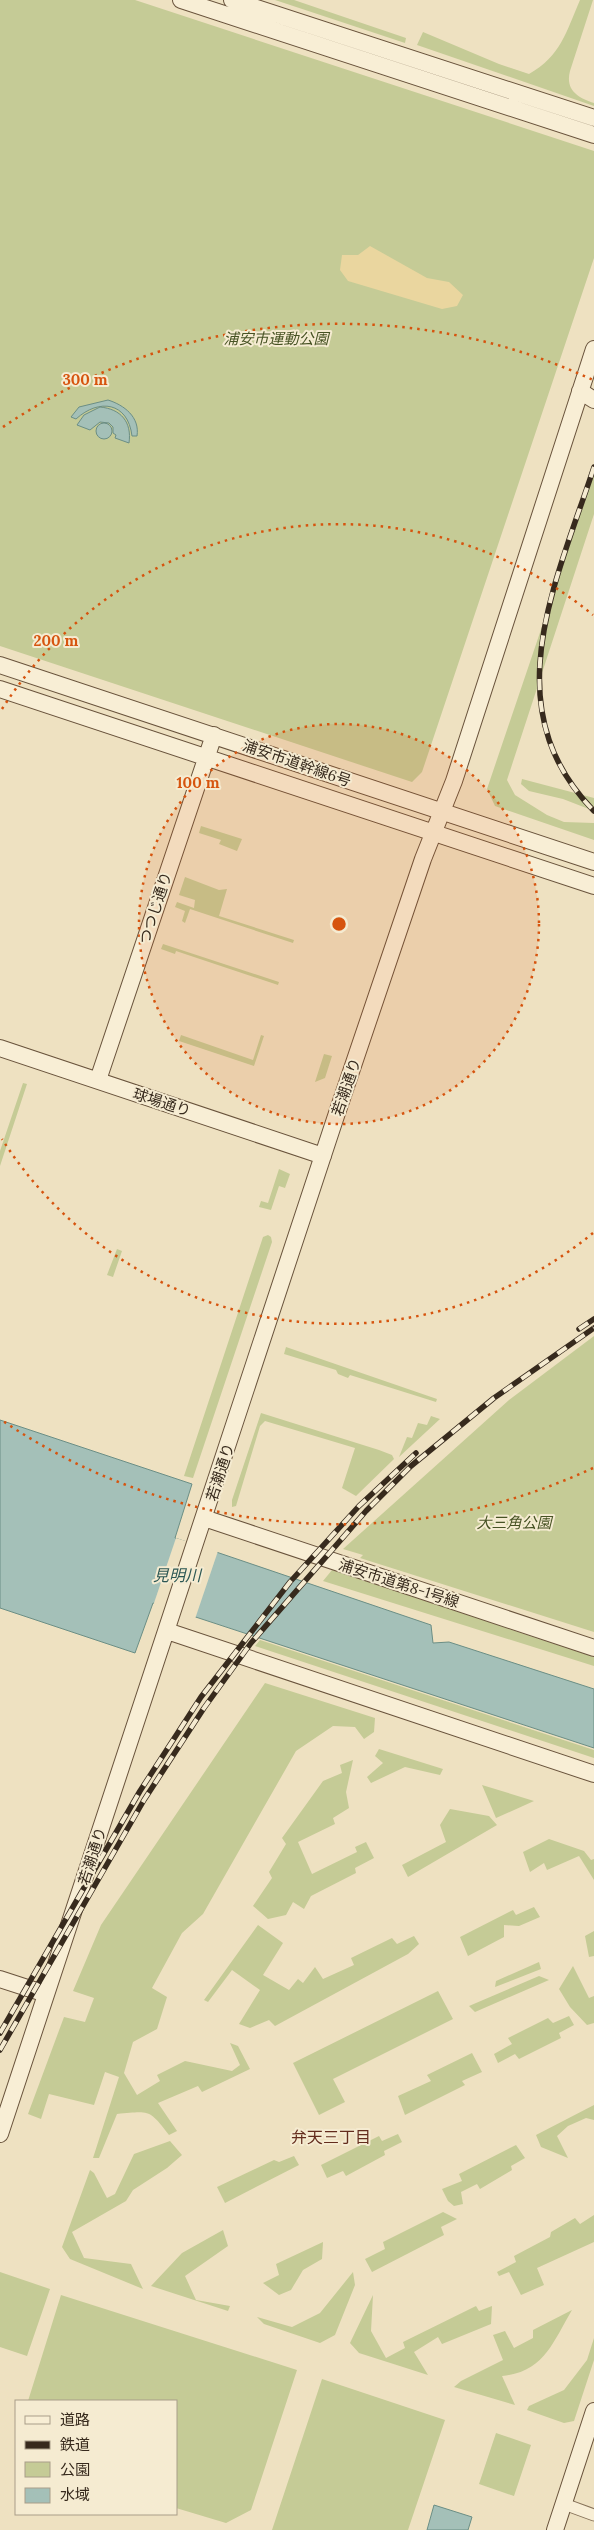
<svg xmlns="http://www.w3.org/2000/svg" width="594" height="2530" font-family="Lora,'Noto Sans JP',serif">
  <rect width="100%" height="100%" fill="#eee1c1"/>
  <path fill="#c5cb96" d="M 0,0 L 135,0 L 594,151 L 594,258 L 422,772 L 412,782 L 0,646 Z
    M 275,0 L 294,0 L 406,38 L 405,43 Z
    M 580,0 L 593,0 L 570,71 C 565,90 578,98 594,103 L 594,106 L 417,45 L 423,32 L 499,64 L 529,74 C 561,56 566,32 580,0 Z
    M 594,473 L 594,514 L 507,780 L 515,795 L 547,815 L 564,822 L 594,823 L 594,840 L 495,806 L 487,789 Z
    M 522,779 L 594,798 L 594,811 L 563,799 L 529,791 L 521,784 Z
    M 201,826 L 242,839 L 237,851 L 219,844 L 221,840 L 199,833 Z
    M 185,877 L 219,890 L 227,889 L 219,916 L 294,940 L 293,943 L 190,909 L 185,923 L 182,921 L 185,911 L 175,907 L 177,902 L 194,908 L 195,900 L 179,895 Z
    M 163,944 L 279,982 L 278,985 L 176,951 L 175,954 L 161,949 Z
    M 181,1035 L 253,1060 L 261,1035 L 264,1036 L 254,1066 L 179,1041 Z
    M 324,1054 L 332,1056 L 325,1078 L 315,1082 Z
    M 23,1083 L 27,1084 L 0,1166 L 0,1151 Z
    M 279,1169 L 290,1174 L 285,1188 L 279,1186 L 271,1210 L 259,1207 L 261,1201 L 268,1203 Z
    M 268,1235 L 271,1237 L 272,1242 L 193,1478 L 184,1476 L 263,1237 Z
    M 117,1249 L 122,1251 L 113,1277 L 107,1275 Z
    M 594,1336 L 594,1632 L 360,1558 L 363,1555 L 343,1549 L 509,1400 Z
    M 286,1347 L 437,1399 L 436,1402 L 350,1375 L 348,1378 L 338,1374 L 336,1370 L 284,1354 Z
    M 261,1413 L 379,1450 L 392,1455 L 394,1459 L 356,1496 L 342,1488 L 355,1448 L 265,1421 L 260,1426 L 236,1506 L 232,1507 L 232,1500 Z
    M 431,1416 L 440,1419 L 399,1457 L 407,1437 L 412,1438 L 418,1423 L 427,1425 Z
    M 332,1570 L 594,1657 L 594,1666 L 323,1581 Z
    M 260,1640 L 594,1750 L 594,1758 L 255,1646 Z
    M 265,1683 L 375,1718 L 374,1732 L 364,1739 L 355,1727 L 333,1726 L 296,1751 L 203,1914 L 182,1933 L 152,1988 L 167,1997 L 157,2029 L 133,2042 L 124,2073 L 137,2095 L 160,2081 L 157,2075 L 185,2061 L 232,2071 L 240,2065 L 230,2043 L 238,2046 L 250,2069 L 202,2092 L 198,2086 L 158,2103 L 177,2131 L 169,2135 C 149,2109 150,2111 117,2114 L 99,2158 L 93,2158 L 119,2077 L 105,2072 L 94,2105 L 49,2094 L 41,2119 L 28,2114 L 64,2017 L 85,2022 L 94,1998 L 73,1991 L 101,1925 Z
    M 379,1749 L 443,1769 L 440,1775 L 405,1767 L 371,1783 L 367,1777 L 383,1763 L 375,1756 Z
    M 353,1760 L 346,1792 L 349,1808 L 333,1818 L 335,1824 L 298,1842 L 312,1874 L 357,1852 L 355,1847 L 366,1842 L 374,1858 L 355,1868 L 356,1873 L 311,1896 L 304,1909 L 293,1902 L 286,1915 L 268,1919 L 253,1906 L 272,1878 L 269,1872 L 286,1844 L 282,1838 L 323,1781 L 342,1773 L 340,1765 Z
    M 482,1785 L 534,1801 L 496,1818 Z
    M 450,1809 L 489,1816 L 497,1825 L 408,1877 L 402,1865 L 446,1842 L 440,1825 Z
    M 549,1839 L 584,1851 L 591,1860 L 594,1859 L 594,1880 L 579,1856 L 547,1870 L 544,1863 L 530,1872 L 523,1852 Z
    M 534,1907 L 540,1917 L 519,1926 L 504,1925 L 504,1937 L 468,1956 L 460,1937 L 513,1910 L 516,1915 Z
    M 258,1925 L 283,1943 L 263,1975 L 289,1990 L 298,1979 L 303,1983 L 315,1967 L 323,1979 L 354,1965 L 351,1958 L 392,1938 L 397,1944 L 414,1936 L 419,1944 L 408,1954 L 275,2026 L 269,2020 L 250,2028 L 239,2024 L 260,1990 L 232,1970 L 208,2002 L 204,2000 Z
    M 594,1931 L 594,1956 L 589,1957 L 585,1936 Z
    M 539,1962 L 541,1969 L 495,1987 L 496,1981 Z
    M 573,1966 L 589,1998 L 594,1996 L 594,2023 L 587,2025 L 570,2007 L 559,1989 Z
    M 539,1976 L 549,1980 L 475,2012 L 469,2006 Z
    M 438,1991 L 453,2019 L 333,2079 L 345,2102 L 319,2115 L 293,2063 Z
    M 569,2016 L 574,2025 L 559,2033 L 561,2038 L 519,2059 L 515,2054 L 498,2063 L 494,2054 L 512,2044 L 508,2038 L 548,2018 L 553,2023 Z
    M 472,2053 L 482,2072 L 462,2081 L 465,2085 L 405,2115 L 398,2096 L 431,2081 L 427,2075 Z
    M 594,2105 L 594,2120 L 586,2118 L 568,2126 L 557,2136 L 568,2158 L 541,2147 L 536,2135 Z
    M 398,2134 L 402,2142 L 384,2151 L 385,2155 L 346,2176 L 343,2171 L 327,2178 L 321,2165 L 379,2136 L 382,2141 Z
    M 170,2141 L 182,2155 L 167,2168 L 133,2190 L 126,2201 L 72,2232 L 84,2258 L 131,2264 L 143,2289 L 70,2259 L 62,2247 L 90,2170 L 94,2173 L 107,2198 L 115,2194 L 134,2154 Z
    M 516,2145 L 525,2158 L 511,2166 L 512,2170 L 480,2189 L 477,2184 L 461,2192 L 463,2204 L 454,2206 L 448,2201 L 442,2189 L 462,2181 L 459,2174 Z
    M 294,2156 L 299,2165 L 225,2203 L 217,2187 L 274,2160 L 279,2162 Z
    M 443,2212 L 457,2219 L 441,2227 L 444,2235 L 372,2272 L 365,2259 L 385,2249 L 383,2242 Z
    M 594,2215 L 594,2242 L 537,2268 L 544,2285 L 521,2295 L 509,2272 L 499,2276 L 497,2272 L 516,2262 L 514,2256 L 550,2237 L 551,2232 L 575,2218 L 580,2224 Z
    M 223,2230 L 228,2246 L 185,2276 L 196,2300 L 230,2306 L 228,2311 L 151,2286 L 182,2253 Z
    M 323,2242 L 322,2259 L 303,2270 L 291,2290 L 279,2295 L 263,2283 L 279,2275 L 276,2264 Z
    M 0,2272 L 50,2289 L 27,2356 L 0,2347 Z
    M 353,2272 L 355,2285 L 335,2335 L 320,2343 L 264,2324 L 257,2317 L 292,2327 L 320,2313 Z
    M 61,2295 L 297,2370 L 251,2510 L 226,2523 L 176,2508 L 176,2401 L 28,2401 Z
    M 373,2295 L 371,2331 L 386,2358 L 405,2348 L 403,2342 L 476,2306 L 479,2311 L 492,2306 L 491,2324 L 442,2344 L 438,2337 L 414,2352 L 428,2375 L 359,2353 L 350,2343 Z
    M 572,2310 C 553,2342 544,2372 502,2376 L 515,2405 L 454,2387 L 461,2381 L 503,2360 L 493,2335 L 505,2331 L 514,2348 L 533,2338 L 533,2330 Z
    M 594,2338 L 594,2360 L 574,2421 L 564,2423 L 527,2410 L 529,2406 L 564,2390 L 587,2360 Z
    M 322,2379 L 445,2420 L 408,2530 L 272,2530 Z
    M 496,2433 L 531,2445 L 514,2496 L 479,2484 Z"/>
  <path fill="#ead69f" d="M 370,246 L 427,278 L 449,282 L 463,295 L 457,306 L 442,309 L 348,281 L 340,270 L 342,255 L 358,255 Z"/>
  <path fill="#a4c0b8" stroke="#6b8e85" d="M 108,400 C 124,405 140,417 137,436 L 132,436 C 128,402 99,398 76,419 L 71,417 L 79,407 Z
    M 100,407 C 121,409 132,422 129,443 L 115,438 L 116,435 L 113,433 L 113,427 L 109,423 L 100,422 L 90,430 L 77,425 L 84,415 Z
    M96 431a8 8 0 1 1 16 0a8 8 0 1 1-16 0Z
    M 0,1420 L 192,1484 L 175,1538 L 431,1625 L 433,1643 L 449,1642 L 594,1689 L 594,1748 L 153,1603 L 135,1653 L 0,1608 Z
    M 434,2505 L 472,2517 L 468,2530 L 427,2530 Z"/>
  <path fill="#eee1c1" d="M 176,1538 L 218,1551 L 195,1619 L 153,1606 Z"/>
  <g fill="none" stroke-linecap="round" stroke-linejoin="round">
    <g stroke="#877259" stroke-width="13">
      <path id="street" d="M 564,2504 L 594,2515"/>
    </g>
    <g stroke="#69533c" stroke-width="18">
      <path id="secondary" d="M 181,0 L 594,135
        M 232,0 L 594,118
        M 580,391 L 594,400
        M 0,665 L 594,862
        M 0,689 L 594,886
        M 0,1048 L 323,1156
        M 98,1080 L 214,735
        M 204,1518 L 594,1648
        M 167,1631 L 594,1774
        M 0,1979 L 46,1994
        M 0,2134 L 335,1119 L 423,859 L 454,781 L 594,349
        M 555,2530 L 594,2411"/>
    </g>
    <use href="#street" stroke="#f8eed5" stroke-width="11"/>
    <use href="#secondary" stroke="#f8eed5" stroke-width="16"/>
    <g stroke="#372a1d" stroke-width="5.5">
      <path id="rail" d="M 594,467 C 556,583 493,708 594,811
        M 579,1329 L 594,1319
        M 0,2033 L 140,1791 L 201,1697 L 290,1582 L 359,1506 L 416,1453
        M 0,2050 L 144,1800 L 204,1708 L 251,1643 L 366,1511 L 411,1466 L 494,1398 L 594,1328"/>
    </g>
    <use href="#rail" stroke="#f5ebd1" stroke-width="4" stroke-dasharray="11" stroke-linecap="butt"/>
  </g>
  <circle cx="339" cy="924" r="200" fill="#d6540e" fill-opacity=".12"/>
  <g fill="none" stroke="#d6540e" stroke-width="2.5" stroke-dasharray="2.5 5">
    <circle cx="339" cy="924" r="200"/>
    <path d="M593 1233A400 400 0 0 1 2 1139M2 709A400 400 0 0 1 593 615"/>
    <path d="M593 1468A600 600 0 0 1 3 1421M3 427A600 600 0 0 1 593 380"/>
  </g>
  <g text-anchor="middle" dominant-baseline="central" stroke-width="4" stroke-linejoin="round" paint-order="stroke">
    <g font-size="15" font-style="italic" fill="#475324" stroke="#f5ebd1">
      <text x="276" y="338">浦安市運動公園</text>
      <text x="514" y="1522">大三角公園</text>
    </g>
    <g font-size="15" fill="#372a1d" stroke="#f5ebd1">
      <text transform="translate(297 763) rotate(19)">浦安市道幹線6号</text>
      <text transform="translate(155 908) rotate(-72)">つつじ通り</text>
      <text transform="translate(346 1087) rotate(-71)">若潮通り</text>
      <text transform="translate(162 1102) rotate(18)">球場通り</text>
      <text transform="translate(220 1472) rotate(-72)">若潮通り</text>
      <text transform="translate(399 1583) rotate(18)">浦安市道第8-1号線</text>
      <text transform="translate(92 1856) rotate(-72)">若潮通り</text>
    </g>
    <g font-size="16" font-style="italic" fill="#2c5754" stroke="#f5ebd1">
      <text x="177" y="1575">見明川</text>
    </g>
    <g font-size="16" fill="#632c1d" stroke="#f5ebd1">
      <text x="331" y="2137">弁天三丁目</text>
    </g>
  </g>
  <circle cx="339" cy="924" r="8" fill="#d6540e" stroke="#f5ebd1" stroke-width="2.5"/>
  <g font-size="15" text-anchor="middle" font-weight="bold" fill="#d6540e" stroke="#f5ebd1" stroke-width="4" stroke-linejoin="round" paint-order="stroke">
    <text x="85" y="385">300 m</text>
    <text x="56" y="646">200 m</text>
    <text x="198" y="788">100 m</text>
  </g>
  <rect x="15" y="2400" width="162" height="115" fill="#f5ebd1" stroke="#a99e89"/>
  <rect x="25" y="2416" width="25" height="8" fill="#f8eed5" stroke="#a99e89"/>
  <text x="60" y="2425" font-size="15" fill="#372a1d">道路</text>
  <rect x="25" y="2441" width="25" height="8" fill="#372a1d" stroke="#a99e89"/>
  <text x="60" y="2450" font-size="15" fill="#372a1d">鉄道</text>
  <rect x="25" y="2462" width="25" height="15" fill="#c5cb96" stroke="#a99e89"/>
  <text x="60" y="2475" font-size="15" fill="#372a1d">公園</text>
  <rect x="25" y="2488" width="25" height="15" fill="#a4c0b8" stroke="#a99e89"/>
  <text x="60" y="2500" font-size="15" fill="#372a1d">水域</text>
</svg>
